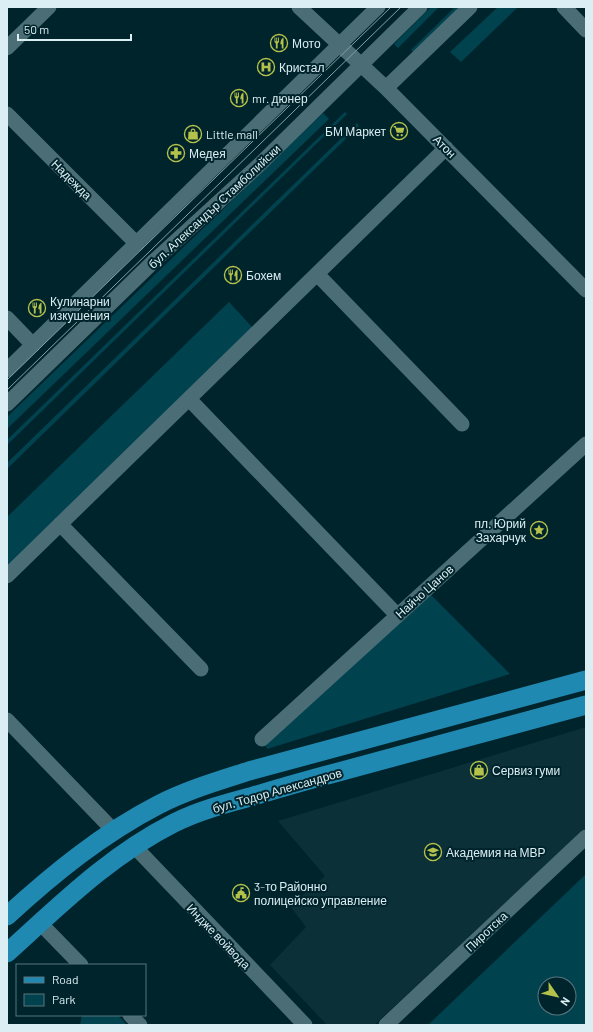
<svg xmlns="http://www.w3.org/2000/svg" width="593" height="1032" font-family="Barlow,sans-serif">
  <rect width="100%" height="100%" fill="#00242c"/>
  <path fill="#0c3038" d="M 586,727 L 586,828 L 374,1025 L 327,1025 L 270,965 L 306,927 L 290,906 L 325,876 L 278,821 Z"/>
  <path fill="#01424f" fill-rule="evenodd" d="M 431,7 L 439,7 L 398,48 L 394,44 Z
    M 455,7 L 461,7 L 414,53 L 411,50 Z
    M 498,7 L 518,7 L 461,62 L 450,52 Z
    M 345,112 L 347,114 L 7,445 L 7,440 Z
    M 323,113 L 329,119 L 7,429 L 7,417 Z
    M 357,123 L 359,126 L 7,469 L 7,463 Z
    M 229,302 L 253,328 L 7,567 L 7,517 Z
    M 431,595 L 510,674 L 267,749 L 264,742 Z
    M 586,874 L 586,1025 L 428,1025 ZM 545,984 L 569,984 L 569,1008 L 545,1008 Z
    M 82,1015 L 118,1015 L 127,1025 L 80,1025 Z"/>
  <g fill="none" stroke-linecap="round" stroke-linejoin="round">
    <path stroke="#4a6d76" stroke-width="15" d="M 299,7 L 386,88 L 586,290
      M 564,7 L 586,30
      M 7,48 L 49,7
      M 386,88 L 470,7
      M 7,114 L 137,244
      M 317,274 L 462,424
      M 7,318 L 33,345
      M 7,370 L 378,7
      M 189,399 L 397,615
      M 7,404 L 154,261 L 259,165 L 420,7
      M 60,524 L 201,669
      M 7,576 L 446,148
      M 7,720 L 113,830
      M 262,739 L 586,444
      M 134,846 L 305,1025
      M 40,923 L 81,965
      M 130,1015 L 140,1025
      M 386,1025 L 586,837"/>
    <path stroke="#2089b2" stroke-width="19" d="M 7,916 C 54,873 102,834 158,805 C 187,790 218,781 249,771 L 586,680
      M 7,953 C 59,906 110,855 174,823 C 198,811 224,804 250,797 C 277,789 304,781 331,774 C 416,751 501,728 586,705"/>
    <path stroke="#859fa5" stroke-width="1" d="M 7,380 L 391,7
      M 7,390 L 401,7"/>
  </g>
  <defs>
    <g id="restaurant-ring" transform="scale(0.9)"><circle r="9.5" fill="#00242c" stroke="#b5c24a" stroke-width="1.5"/><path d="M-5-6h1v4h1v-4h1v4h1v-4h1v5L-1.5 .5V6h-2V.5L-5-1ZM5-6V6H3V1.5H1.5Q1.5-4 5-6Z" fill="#b5c24a"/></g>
    <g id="hospital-ring" transform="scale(0.9)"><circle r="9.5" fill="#00242c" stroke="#b5c24a" stroke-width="1.5"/><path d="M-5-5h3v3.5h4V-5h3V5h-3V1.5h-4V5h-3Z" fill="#b5c24a"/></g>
    <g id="supermarket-ring" transform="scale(0.9)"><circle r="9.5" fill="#00242c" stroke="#b5c24a" stroke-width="1.5"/><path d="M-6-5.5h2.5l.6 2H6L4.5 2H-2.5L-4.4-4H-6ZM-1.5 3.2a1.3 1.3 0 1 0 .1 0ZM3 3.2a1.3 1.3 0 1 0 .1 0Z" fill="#b5c24a"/></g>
    <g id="shop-ring" transform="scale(0.9)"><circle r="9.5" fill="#00242c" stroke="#b5c24a" stroke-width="1.5"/><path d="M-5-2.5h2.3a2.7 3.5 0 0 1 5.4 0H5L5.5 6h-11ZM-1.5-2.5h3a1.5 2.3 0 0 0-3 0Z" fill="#b5c24a"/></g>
    <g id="pharmacy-ring" transform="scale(0.9)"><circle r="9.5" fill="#00242c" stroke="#b5c24a" stroke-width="1.5"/><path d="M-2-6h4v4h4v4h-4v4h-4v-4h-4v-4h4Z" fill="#b5c24a"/></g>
    <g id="sight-ring" transform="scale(0.9)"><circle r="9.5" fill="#00242c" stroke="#b5c24a" stroke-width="1.5"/><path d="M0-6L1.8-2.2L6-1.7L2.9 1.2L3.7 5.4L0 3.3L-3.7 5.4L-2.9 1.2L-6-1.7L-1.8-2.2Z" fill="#b5c24a"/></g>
    <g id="university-ring" transform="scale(0.9)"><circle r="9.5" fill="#00242c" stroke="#b5c24a" stroke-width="1.5"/><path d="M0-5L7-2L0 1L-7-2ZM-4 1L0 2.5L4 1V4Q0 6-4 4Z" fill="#b5c24a"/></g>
    <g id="civic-ring" transform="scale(0.9)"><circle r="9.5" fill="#00242c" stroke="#b5c24a" stroke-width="1.5"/><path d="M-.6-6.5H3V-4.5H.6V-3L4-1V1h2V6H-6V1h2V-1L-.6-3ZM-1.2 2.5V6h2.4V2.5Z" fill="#b5c24a"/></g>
  </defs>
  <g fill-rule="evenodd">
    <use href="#restaurant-ring" x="279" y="43"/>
    <use href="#hospital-ring" x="266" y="67"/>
    <use href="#restaurant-ring" x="239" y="98"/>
    <use href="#supermarket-ring" x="399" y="131"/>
    <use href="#shop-ring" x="193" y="134"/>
    <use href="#pharmacy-ring" x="176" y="153"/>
    <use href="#restaurant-ring" x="233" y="275"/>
    <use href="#restaurant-ring" x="37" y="308"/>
    <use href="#sight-ring" x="539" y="530"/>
    <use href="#shop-ring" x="479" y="770"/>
    <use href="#university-ring" x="433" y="852"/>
    <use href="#civic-ring" x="241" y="893"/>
  </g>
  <g text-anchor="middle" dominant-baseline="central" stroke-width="4" stroke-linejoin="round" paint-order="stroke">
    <g font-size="12" fill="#dbeef3" stroke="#00242c" text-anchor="start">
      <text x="292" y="43">Мото</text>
      <text x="279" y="67">Кристал</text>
      <text x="252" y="98">mr. дюнер</text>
      <text x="386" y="131" text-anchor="end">БМ Маркет</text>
      <text x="206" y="134">Little mall</text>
      <text x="189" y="153">Медея</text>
      <text x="246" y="275">Бохем</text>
      <text x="50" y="301">Кулинарни<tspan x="50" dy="14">изкушения</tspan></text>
      <text x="526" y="523" text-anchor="end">пл. Юрий<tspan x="526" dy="14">Захарчук</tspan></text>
      <text x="492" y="770">Сервиз гуми</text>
      <text x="446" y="852">Академия на МВР</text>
      <text x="254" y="886">3-то Районно<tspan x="254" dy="14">полицейско управление</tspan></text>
    </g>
    <g font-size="12" fill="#dbeef3" stroke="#00242c">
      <text transform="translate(445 146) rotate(45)">Атон</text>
      <text transform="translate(72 179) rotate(45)">Надежда</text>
      <text transform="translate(214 206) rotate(-43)">бул. Александър Стамболийски</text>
      <text transform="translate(424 591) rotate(-42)">Найчо Цанов</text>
      <text transform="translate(277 790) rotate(-16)">бул. Тодор Александров</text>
      <text transform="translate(486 931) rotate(-43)">Пиротска</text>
      <text transform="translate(219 936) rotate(46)">Индже войвода</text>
    </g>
  </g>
  <rect width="593" height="1032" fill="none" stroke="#dbeef3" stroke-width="16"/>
  <rect x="16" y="964" width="130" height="52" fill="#00242c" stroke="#58757c"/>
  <rect x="24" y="977" width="20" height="6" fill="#2089b2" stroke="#58757c"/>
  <text x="52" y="984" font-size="12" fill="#dbeef3">Road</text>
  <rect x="24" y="994" width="20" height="12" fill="#01424f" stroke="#58757c"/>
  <text x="52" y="1004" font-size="12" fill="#dbeef3">Park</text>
  <g transform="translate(557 996) rotate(124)"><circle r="19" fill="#00242c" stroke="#58757c"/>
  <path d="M0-3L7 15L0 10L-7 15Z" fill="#b5c24a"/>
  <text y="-6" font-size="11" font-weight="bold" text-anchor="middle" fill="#dbeef3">N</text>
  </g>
  <path d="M18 34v6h113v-6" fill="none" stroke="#dbeef3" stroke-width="2"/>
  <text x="24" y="34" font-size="12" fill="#dbeef3" stroke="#00242c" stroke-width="3" paint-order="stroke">50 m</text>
</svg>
